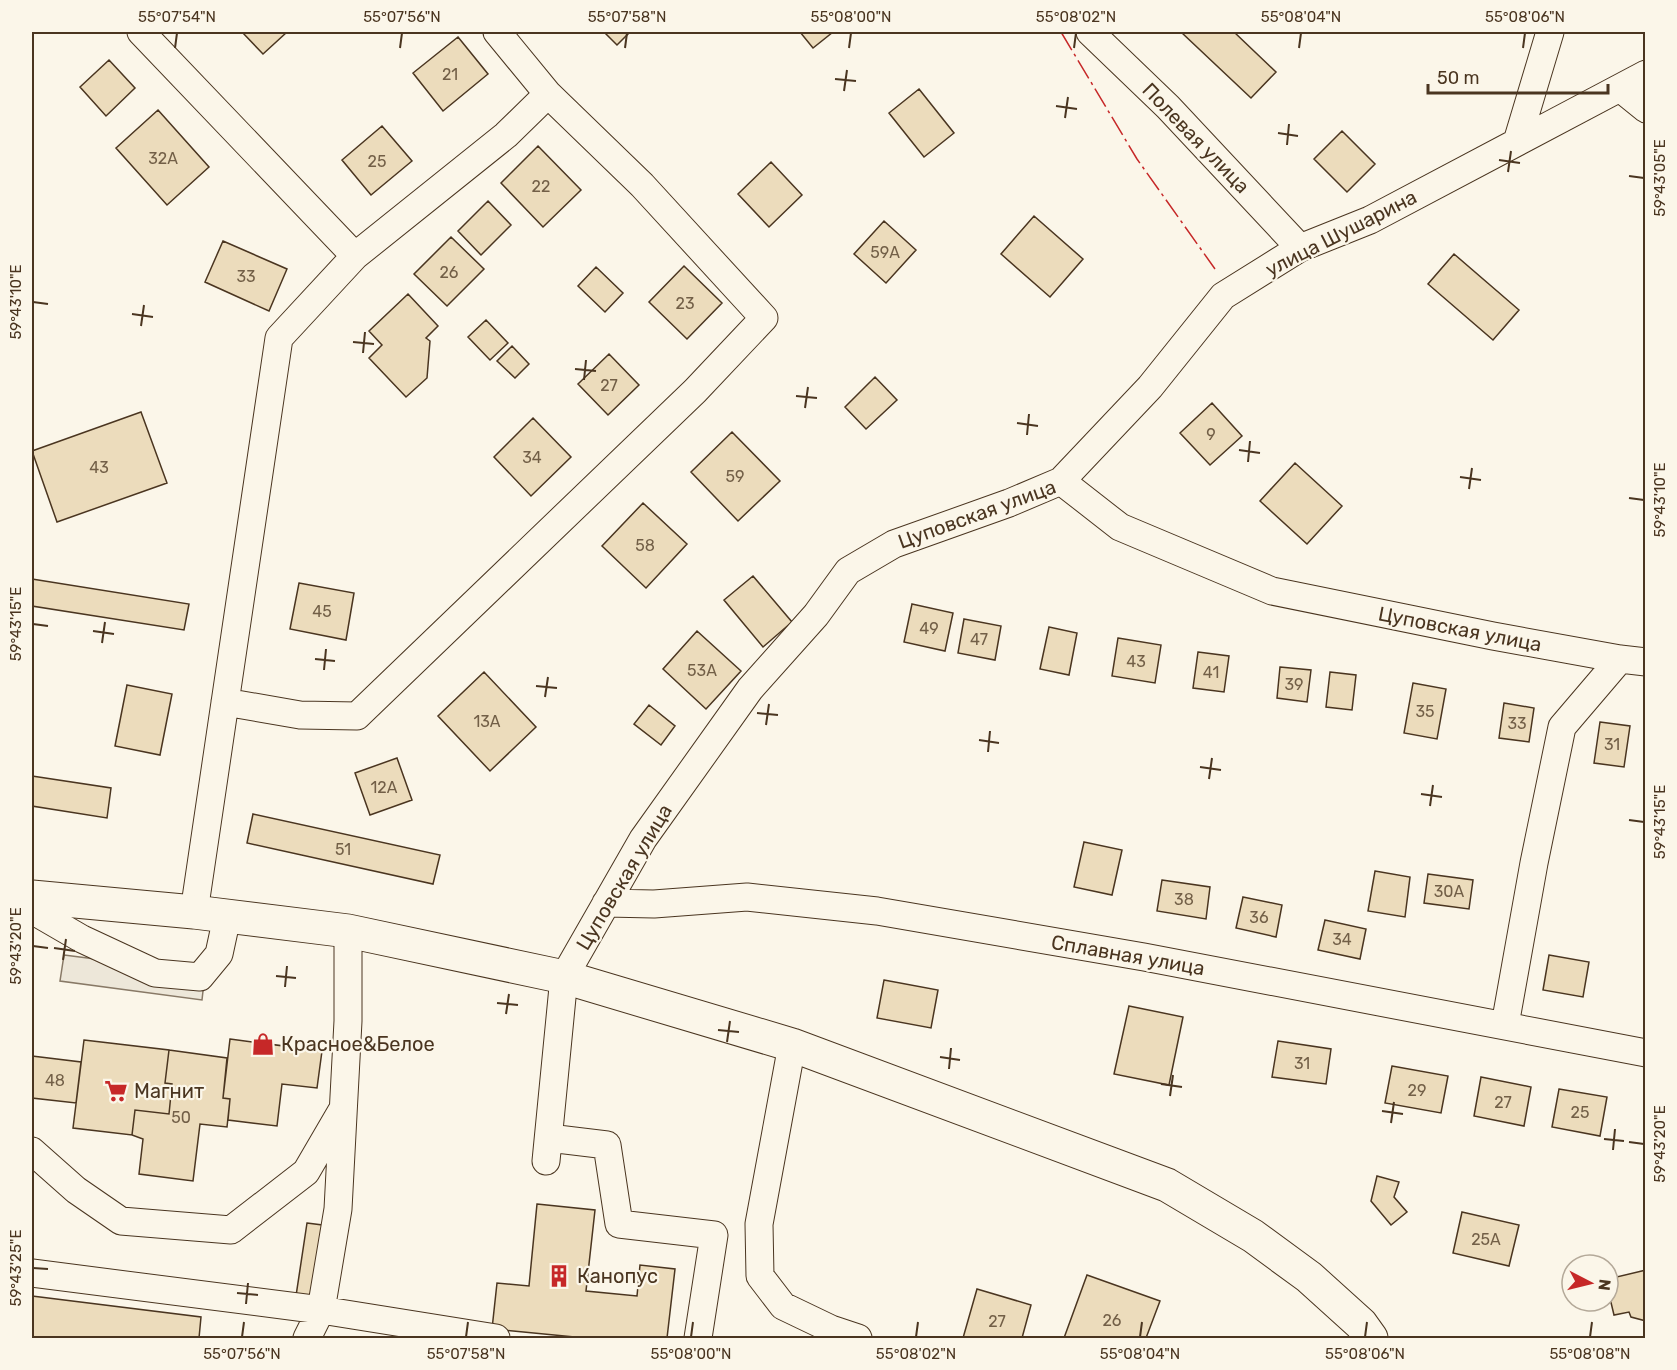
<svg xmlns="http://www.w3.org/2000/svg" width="1677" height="1370" font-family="Rubik,sans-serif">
  <rect width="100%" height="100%" fill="#fbf6e9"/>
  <path fill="#ede7d9" stroke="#887966" stroke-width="1.5" d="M 64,955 L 205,973 L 202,1000 L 60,981 Z"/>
  <path fill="#ecdcbc" stroke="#4a3520" stroke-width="1.5" d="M 242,32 L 287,32 L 263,54 Z
    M 604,32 L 630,32 L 617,45 Z
    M 800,32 L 833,32 L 813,48 Z
    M 1181,32 L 1234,32 L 1276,72 L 1251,98 Z
    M 458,37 L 488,74 L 443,111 L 413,73 Z
    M 109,60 L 135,88 L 106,116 L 80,87 Z
    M 919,89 L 954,133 L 924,157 L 889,113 Z
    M 158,110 L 209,167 L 167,205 L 116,148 Z
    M 382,126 L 412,161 L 371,195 L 342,160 Z
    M 1342,131 L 1375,164 L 1347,192 L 1314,159 Z
    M 538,146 L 581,190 L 543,227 L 501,183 Z
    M 771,162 L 802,195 L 769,227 L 738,194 Z
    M 488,201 L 511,225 L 481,255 L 458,231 Z
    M 1034,216 L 1083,259 L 1050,297 L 1001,254 Z
    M 884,221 L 916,250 L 886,283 L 854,254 Z
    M 451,237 L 484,269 L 447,306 L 414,274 Z
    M 223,241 L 287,269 L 269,311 L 205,282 Z
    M 1454,254 L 1519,310 L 1493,340 L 1428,284 Z
    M 684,266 L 722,303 L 687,339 L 649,302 Z
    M 596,267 L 623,293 L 605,312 L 578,286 Z
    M 408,294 L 438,326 L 426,338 L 430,341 L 427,378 L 406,397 L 369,358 L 382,345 L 369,331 Z
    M 486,320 L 508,343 L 490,360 L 468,337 Z
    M 512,346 L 529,364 L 515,378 L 497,361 Z
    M 609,354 L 639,385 L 608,415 L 578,384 Z
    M 875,377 L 897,400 L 866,429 L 845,407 Z
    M 1212,403 L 1242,436 L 1210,465 L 1180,433 Z
    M 141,412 L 167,483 L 57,522 L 32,451 Z
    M 533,418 L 571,457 L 531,496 L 494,457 Z
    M 732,432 L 780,481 L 738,521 L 691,472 Z
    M 1295,463 L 1342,506 L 1307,544 L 1260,501 Z
    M 643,503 L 687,544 L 646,588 L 602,546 Z
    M 753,576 L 792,622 L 763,647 L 724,600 Z
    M 32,579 L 189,604 L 184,630 L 32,606 Z
    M 299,583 L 354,593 L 346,640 L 290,629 Z
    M 912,604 L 953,613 L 945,651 L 904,642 Z
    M 964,619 L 1001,626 L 995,660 L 958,653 Z
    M 1049,627 L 1077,633 L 1069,675 L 1040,669 Z
    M 697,631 L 741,671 L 706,709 L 663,669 Z
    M 1118,638 L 1161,645 L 1155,683 L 1112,676 Z
    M 1198,652 L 1229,656 L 1224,692 L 1193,688 Z
    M 1280,667 L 1311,670 L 1307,702 L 1277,698 Z
    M 484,672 L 536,727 L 490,771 L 438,716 Z
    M 1330,672 L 1356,675 L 1352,710 L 1326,707 Z
    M 1413,683 L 1446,689 L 1437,739 L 1404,733 Z
    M 127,685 L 172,694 L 160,755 L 115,746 Z
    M 1504,703 L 1534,708 L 1529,742 L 1499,738 Z
    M 649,705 L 675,726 L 661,745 L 634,724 Z
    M 1600,722 L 1630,726 L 1624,767 L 1594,763 Z
    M 397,758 L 412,800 L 370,815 L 355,773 Z
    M 32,776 L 111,788 L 107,818 L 32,806 Z
    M 253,814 L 440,855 L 433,884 L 247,843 Z
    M 1084,842 L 1122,850 L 1112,895 L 1074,887 Z
    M 1375,871 L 1410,877 L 1405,917 L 1368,911 Z
    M 1428,874 L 1473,880 L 1469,909 L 1424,903 Z
    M 1162,880 L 1210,887 L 1206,919 L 1157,911 Z
    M 1243,897 L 1282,905 L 1276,937 L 1236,928 Z
    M 1325,920 L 1366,929 L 1360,959 L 1318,950 Z
    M 1549,955 L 1589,962 L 1583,997 L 1543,990 Z
    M 884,980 L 938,990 L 931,1028 L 877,1018 Z
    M 1129,1006 L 1183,1017 L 1169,1085 L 1114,1074 Z
    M 230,1039 L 322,1051 L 317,1088 L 282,1084 L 277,1126 L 228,1120 L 230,1099 L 223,1098 Z
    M 84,1040 L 169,1050 L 165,1083 L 172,1084 L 169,1114 L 135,1110 L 132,1135 L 73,1128 Z
    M 1278,1041 L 1331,1049 L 1326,1084 L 1272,1077 Z
    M 169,1050 L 227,1058 L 223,1098 L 230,1099 L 227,1127 L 200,1124 L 193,1181 L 139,1174 L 143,1139 L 132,1135 L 135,1110 L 169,1114 L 172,1084 L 165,1083 Z
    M 32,1056 L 81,1062 L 76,1103 L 32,1098 Z
    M 1392,1066 L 1448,1076 L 1441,1113 L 1385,1103 Z
    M 1481,1077 L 1531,1087 L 1524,1126 L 1474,1116 Z
    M 1559,1089 L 1607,1097 L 1600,1136 L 1552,1127 Z
    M 1377,1176 L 1399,1182 L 1394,1197 L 1407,1212 L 1391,1225 L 1371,1201 Z
    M 537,1204 L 595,1210 L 586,1291 L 637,1296 L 640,1265 L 675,1269 L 667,1338 L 585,1338 L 492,1329 L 497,1283 L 529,1286 Z
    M 1462,1212 L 1519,1225 L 1509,1266 L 1453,1253 Z
    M 307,1223 L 330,1226 L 320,1300 L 296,1296 Z
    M 1646,1270 L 1646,1321 L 1631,1317 L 1629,1312 L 1614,1315 L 1608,1290 L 1608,1279 Z
    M 1087,1275 L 1160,1301 L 1146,1338 L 1064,1338 Z
    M 977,1289 L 1031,1305 L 1022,1338 L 963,1338 Z
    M 32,1296 L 201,1317 L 199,1338 L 32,1338 Z"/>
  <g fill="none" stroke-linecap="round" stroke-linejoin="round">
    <g stroke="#4a3520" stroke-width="29">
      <path id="minor" d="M 141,32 L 355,256
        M 1090,32 L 1168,107 L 1300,248
        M 1620,88 L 1646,109
        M 1517,142 L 1550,32
        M 1061,481 L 1150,387 L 1223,296 L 1300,248 L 1370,220 L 1646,74
        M 225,702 L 300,715 L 357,716 L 695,391 L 764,318 L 642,185 L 548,94 L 497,32
        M 606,903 L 654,904 L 747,897 L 877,911 L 1144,957 L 1646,1053
        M 32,910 L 82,939 L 155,973 L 200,977 L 219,954 L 227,917
        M 194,912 L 279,338 L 355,256 L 506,135 L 548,94
        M 1505,1025 L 1534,863 L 1562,727 L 1620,659
        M 792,1045 L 759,1224 L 760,1276 L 783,1306 L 831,1329 L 858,1338
        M 549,1138 L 607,1145 L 619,1224 L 714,1235 L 698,1338
        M 32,1151 L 76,1190 L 121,1221 L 231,1230 L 306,1172 L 341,1112
        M 546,1161 L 564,977 L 643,839 L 750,689 L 816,615 L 848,571 L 894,544 L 1009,503 L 1061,481 L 1120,527 L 1272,591 L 1493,636 L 1620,659 L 1646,662
        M 32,1273 L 321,1310 L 496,1338
        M 307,1338 L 321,1310 L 338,1209 L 348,1021 L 348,931"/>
    </g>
    <g stroke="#4a3520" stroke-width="35">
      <path id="major" d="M 32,897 L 194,912 L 348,931 L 564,977 L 792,1045 L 1167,1185 L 1253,1236 L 1309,1277 L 1361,1324 L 1371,1338"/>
    </g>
    <use href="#minor" stroke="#fbf6e9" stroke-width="27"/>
    <use href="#major" stroke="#fbf6e9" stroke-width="33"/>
    <path stroke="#c62828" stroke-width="1.5" stroke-dasharray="21 4.5 3 4.5" stroke-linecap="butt" d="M 1061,32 L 1137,159 L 1215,269"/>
  </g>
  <path fill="none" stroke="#4a3520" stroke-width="2" d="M 175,48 L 177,33M 400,48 L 402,33M 625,48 L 627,33M 849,48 L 851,33M 1074,48 L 1076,33M 1299,48 L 1301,33M 1523,48 L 1525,33M 835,79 L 856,81M 844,91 L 847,70M 1056,106 L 1077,109M 1065,118 L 1068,97M 1278,133 L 1298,136M 1287,145 L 1289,124M 1499,160 L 1520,163M 1508,172 L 1511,151M 1629,176 L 1644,178M 33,302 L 48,304M 132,314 L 153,317M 141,326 L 144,305M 353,342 L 374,344M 363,353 L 365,332M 575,369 L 596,371M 584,380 L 586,360M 796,396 L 817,398M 805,408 L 808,387M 1017,423 L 1038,426M 1027,435 L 1029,414M 1239,450 L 1260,453M 1248,462 L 1250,441M 1460,477 L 1481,480M 1469,489 L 1472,468M 1629,498 L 1644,500M 33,624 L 48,626M 93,631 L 114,634M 102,643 L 105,622M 315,659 L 335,661M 324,670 L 326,649M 536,686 L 557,688M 545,697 L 548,677M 757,713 L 778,715M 766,725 L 769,704M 979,740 L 999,743M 988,752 L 990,731M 1200,767 L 1221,770M 1209,779 L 1212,758M 1421,794 L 1442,797M 1430,806 L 1433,785M 1629,820 L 1644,822M 33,946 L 48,948M 54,948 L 75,951M 63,960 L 66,939M 276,976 L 296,978M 285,987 L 287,966M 497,1003 L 518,1005M 506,1014 L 509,994M 718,1030 L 739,1032M 727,1042 L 730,1021M 940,1057 L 960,1060M 949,1069 L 951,1048M 1161,1084 L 1182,1087M 1170,1096 L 1173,1075M 1382,1111 L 1403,1114M 1391,1123 L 1394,1102M 1604,1139 L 1624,1141M 1629,1142 L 1644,1144M 1613,1150 L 1615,1129M 33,1268 L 48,1269M 237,1293 L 258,1295M 246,1304 L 248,1283M 242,1337 L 244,1322M 466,1337 L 468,1322M 691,1337 L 693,1322M 916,1337 L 918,1322M 1140,1337 L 1142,1322M 1365,1337 L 1367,1322M 1590,1337 L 1592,1322"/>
  <defs>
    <g id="shop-bare" transform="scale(1.8)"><path d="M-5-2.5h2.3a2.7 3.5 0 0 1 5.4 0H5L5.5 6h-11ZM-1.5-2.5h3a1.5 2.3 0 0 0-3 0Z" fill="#c62828" stroke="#fbf6e9" stroke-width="2.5" paint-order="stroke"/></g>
    <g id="supermarket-bare" transform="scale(1.8)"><path d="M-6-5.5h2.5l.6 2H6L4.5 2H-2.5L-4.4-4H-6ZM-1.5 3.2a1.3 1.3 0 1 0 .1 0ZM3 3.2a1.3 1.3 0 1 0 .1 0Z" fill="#c62828" stroke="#fbf6e9" stroke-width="2.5" paint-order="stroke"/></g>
    <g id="building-bare" transform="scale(1.8)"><path d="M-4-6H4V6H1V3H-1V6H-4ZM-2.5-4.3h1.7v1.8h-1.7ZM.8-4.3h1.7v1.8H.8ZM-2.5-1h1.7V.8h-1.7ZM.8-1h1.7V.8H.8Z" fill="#c62828" stroke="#fbf6e9" stroke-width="2.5" paint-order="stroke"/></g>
  </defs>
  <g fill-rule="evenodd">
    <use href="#shop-bare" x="263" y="1044"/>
    <use href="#supermarket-bare" x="116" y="1091"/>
    <use href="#building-bare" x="559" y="1276"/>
  </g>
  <g text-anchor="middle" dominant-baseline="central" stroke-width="4.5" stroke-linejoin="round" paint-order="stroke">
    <g font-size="16" fill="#725f47">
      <text x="450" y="74">21</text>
      <text x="163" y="158">32А</text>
      <text x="377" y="161">25</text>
      <text x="541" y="186">22</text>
      <text x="885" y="252">59А</text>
      <text x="449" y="272">26</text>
      <text x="246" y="276">33</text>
      <text x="685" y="303">23</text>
      <text x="609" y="385">27</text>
      <text x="1211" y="434">9</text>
      <text x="532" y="457">34</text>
      <text x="99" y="467">43</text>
      <text x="735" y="476">59</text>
      <text x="645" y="545">58</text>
      <text x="322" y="611">45</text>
      <text x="929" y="628">49</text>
      <text x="979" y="639">47</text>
      <text x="1136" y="661">43</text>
      <text x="702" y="670">53А</text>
      <text x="1211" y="672">41</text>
      <text x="1294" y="684">39</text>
      <text x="1425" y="711">35</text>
      <text x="487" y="721">13А</text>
      <text x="1517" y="723">33</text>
      <text x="1612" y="744">31</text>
      <text x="384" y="787">12А</text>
      <text x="343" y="849">51</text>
      <text x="1449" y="891">30А</text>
      <text x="1184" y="899">38</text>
      <text x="1259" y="917">36</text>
      <text x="1342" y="939">34</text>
      <text x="1302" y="1063">31</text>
      <text x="55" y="1080">48</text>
      <text x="1417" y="1090">29</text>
      <text x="1503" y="1102">27</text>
      <text x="1580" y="1112">25</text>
      <text x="181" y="1117">50</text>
      <text x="1486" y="1239">25А</text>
      <text x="1112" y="1320">26</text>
      <text x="997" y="1321">27</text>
    </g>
    <g font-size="20" fill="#4a3520" stroke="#fbf6e9">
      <text transform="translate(1196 138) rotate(46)">Полевая улица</text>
      <text transform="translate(1341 233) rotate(-27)">улица Шушарина</text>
      <text transform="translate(977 514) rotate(-20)">Цуповская улица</text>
      <text transform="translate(1460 629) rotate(11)">Цуповская улица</text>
      <text transform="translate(624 877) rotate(-59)">Цуповская улица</text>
      <text transform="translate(1128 955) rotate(10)">Сплавная улица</text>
    </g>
    <g font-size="20" fill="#4a3520" stroke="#fbf6e9" text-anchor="start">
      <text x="281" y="1044">Красное&amp;Белое</text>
      <text x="134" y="1091">Магнит</text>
      <text x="577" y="1276">Канопус</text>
    </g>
  </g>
  <rect width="1677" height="1370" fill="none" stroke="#fbf6e9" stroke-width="66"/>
  <g transform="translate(1590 1283) rotate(97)"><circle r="28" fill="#fbf6e9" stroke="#b4a999" stroke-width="1.5"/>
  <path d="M0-4.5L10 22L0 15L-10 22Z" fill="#c62828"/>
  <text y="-9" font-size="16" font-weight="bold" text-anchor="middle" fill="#4a3520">N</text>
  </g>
  <path d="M1428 84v9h180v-9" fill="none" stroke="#4a3520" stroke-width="3"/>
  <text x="1437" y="84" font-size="18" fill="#4a3520" stroke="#fbf6e9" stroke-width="4.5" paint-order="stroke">50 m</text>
  <rect x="33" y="33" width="1611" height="1304" fill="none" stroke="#4a3520" stroke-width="2"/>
  <g font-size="15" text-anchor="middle" fill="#4a3520">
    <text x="177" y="22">55°07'54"N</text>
    <text x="402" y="22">55°07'56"N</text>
    <text x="627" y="22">55°07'58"N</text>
    <text x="851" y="22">55°08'00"N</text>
    <text x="1076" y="22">55°08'02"N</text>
    <text x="1301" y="22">55°08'04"N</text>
    <text x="1525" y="22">55°08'06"N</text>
    <text transform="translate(1660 178) rotate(-90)" y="5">59°43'05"E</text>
    <text transform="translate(16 302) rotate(-90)" y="5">59°43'10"E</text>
    <text transform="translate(1660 500) rotate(-90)" y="5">59°43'10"E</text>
    <text transform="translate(16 624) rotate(-90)" y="5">59°43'15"E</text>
    <text transform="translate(1660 822) rotate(-90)" y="5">59°43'15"E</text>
    <text transform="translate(16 946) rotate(-90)" y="5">59°43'20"E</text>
    <text transform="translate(1660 1144) rotate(-90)" y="5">59°43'20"E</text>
    <text transform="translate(16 1268) rotate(-90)" y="5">59°43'25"E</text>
    <text x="242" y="1359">55°07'56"N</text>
    <text x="466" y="1359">55°07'58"N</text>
    <text x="691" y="1359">55°08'00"N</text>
    <text x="916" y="1359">55°08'02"N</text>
    <text x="1140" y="1359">55°08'04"N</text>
    <text x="1365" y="1359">55°08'06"N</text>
    <text x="1590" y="1359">55°08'08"N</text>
  </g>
</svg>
